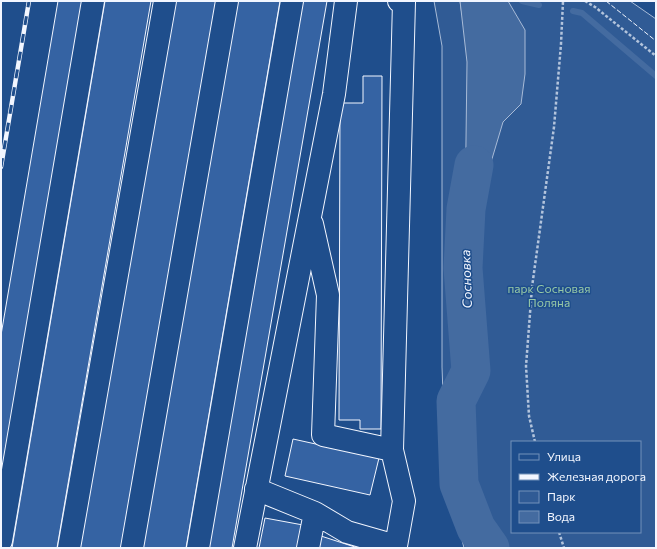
<svg xmlns="http://www.w3.org/2000/svg" width="657" height="549" font-family="Commissioner,sans-serif">
  <rect width="100%" height="100%" fill="#1f4e8c"/>
  <path fill="#305b95" stroke="#a8bbd7" fill-rule="evenodd" d="M 434,1 L 460,1 L 462,15 L 472,1 L 630,1 L 656,19 L 656,548 L 464,548 L 446,475 L 442,367 L 442,46 ZM 512,442 L 640,442 L 640,532 L 512,532 Z"/>
  <path fill="#446ba0" stroke="#a8bbd7" d="M 460,1 L 508,1 L 525,30 L 525,74 L 521,104 L 503,122 L 483,189 L 465,217 L 467,62 Z"/>
  <g fill="none" stroke-linecap="round" stroke-linejoin="round">
    <path stroke="#446ba0" stroke-width="6" d="M 522,1 L 539,5
      M 573,11 L 582,13 L 656,76"/>
    <path stroke="#446ba0" stroke-width="39" d="M 474,165 L 466,209 L 463,268 L 471,371 L 456,401 L 459,484 L 476,528 L 490,548"/>
  </g>
  <path fill="#3563a3" stroke="#f2f6ff" d="M 58,1 L 85,1 L 1,480 L 1,335 Z
    M 105,1 L 151,1 L 57,548 L 12,548 Z
    M 174,1 L 216,1 L 121,548 L 80,548 Z
    M 236,1 L 280,1 L 186,548 L 141,548 Z
    M 303,1 L 327,1 L 232,548 L 208,548 Z
    M 363,76 L 382,76 L 381,429 L 360,429 L 360,420 L 339,420 L 340,103 L 363,103 Z
    M 293,439 L 379,458 L 370,495 L 285,476 Z
    M 265,518 L 303,525 L 299,548 L 259,548 Z
    M 321,536 L 358,548 L 317,548 Z"/>
  <g fill="none" stroke-linecap="round" stroke-linejoin="round">
    <g stroke="#f2f6ff" stroke-width="24">
      <path id="minor" d="M 312,224 L 328,295 L 323,435 L 392,450
        M 256,489 L 315,513 L 308,548
        M 315,513 L 347,532 L 396,546 L 404,501 L 392,450 L 404,2 L 399,1
        M 1,541 L 93,1
        M 69,548 L 165,1
        M 132,548 L 227,1
        M 198,548 L 292,1
        M 245,548 L 334,94 L 346,1"/>
    </g>
    <path stroke="#b3c4dc" stroke-width="2.5" stroke-dasharray="3 2" stroke-linecap="butt" d="M 585,1 L 595,7 L 656,56
      M 535,442 L 529,416 L 526,366 L 532,287 L 554,127 L 561,44 L 563,1
      M 559,532 L 564,548"/>
    <use href="#minor" stroke="#1f4e8c" stroke-width="22"/>
    <g stroke="#f2f6ff" stroke-width="4.5">
      <path id="rail" d="M 1,167 L 29,1"/>
    </g>
    <use href="#rail" stroke="#1f4e8c" stroke-width="3" stroke-dasharray="9" stroke-linecap="butt"/>
    <path stroke="#f2f6ff" stroke-width="1" stroke-dasharray="5 2" stroke-linecap="butt" d="M 606,1 L 656,41"/>
  </g>
  <g text-anchor="middle" dominant-baseline="central" stroke-width="3" stroke-linejoin="round" paint-order="stroke">
    <g font-size="12" fill="#97c8a6" stroke="#1f4e8c">
      <text x="549" y="288">парк Сосновая<tspan x="549" dy="14">Поляна</tspan></text>
    </g>
    <g font-size="13" font-style="italic" fill="#f2f6ff" stroke="#1f4e8c">
      <text transform="translate(466 279) rotate(-92)">Сосновка</text>
    </g>
  </g>
  <rect width="657" height="549" fill="none" stroke="#f2f6ff" stroke-width="4"/>
  <rect x="511" y="441" width="130" height="92" fill="#1f4e8c" stroke="#7391ba"/>
  <rect x="519" y="454" width="20" height="6" fill="#1f4e8c" stroke="#7391ba"/>
  <text x="547" y="461" font-size="12" fill="#f2f6ff">Улица</text>
  <rect x="519" y="474" width="20" height="6" fill="#f2f6ff" stroke="#7391ba"/>
  <text x="547" y="481" font-size="12" fill="#f2f6ff">Железная дорога</text>
  <rect x="519" y="491" width="20" height="12" fill="#305b95" stroke="#7391ba"/>
  <text x="547" y="501" font-size="12" fill="#f2f6ff">Парк</text>
  <rect x="519" y="511" width="20" height="12" fill="#446ba0" stroke="#7391ba"/>
  <text x="547" y="521" font-size="12" fill="#f2f6ff">Вода</text>
</svg>
